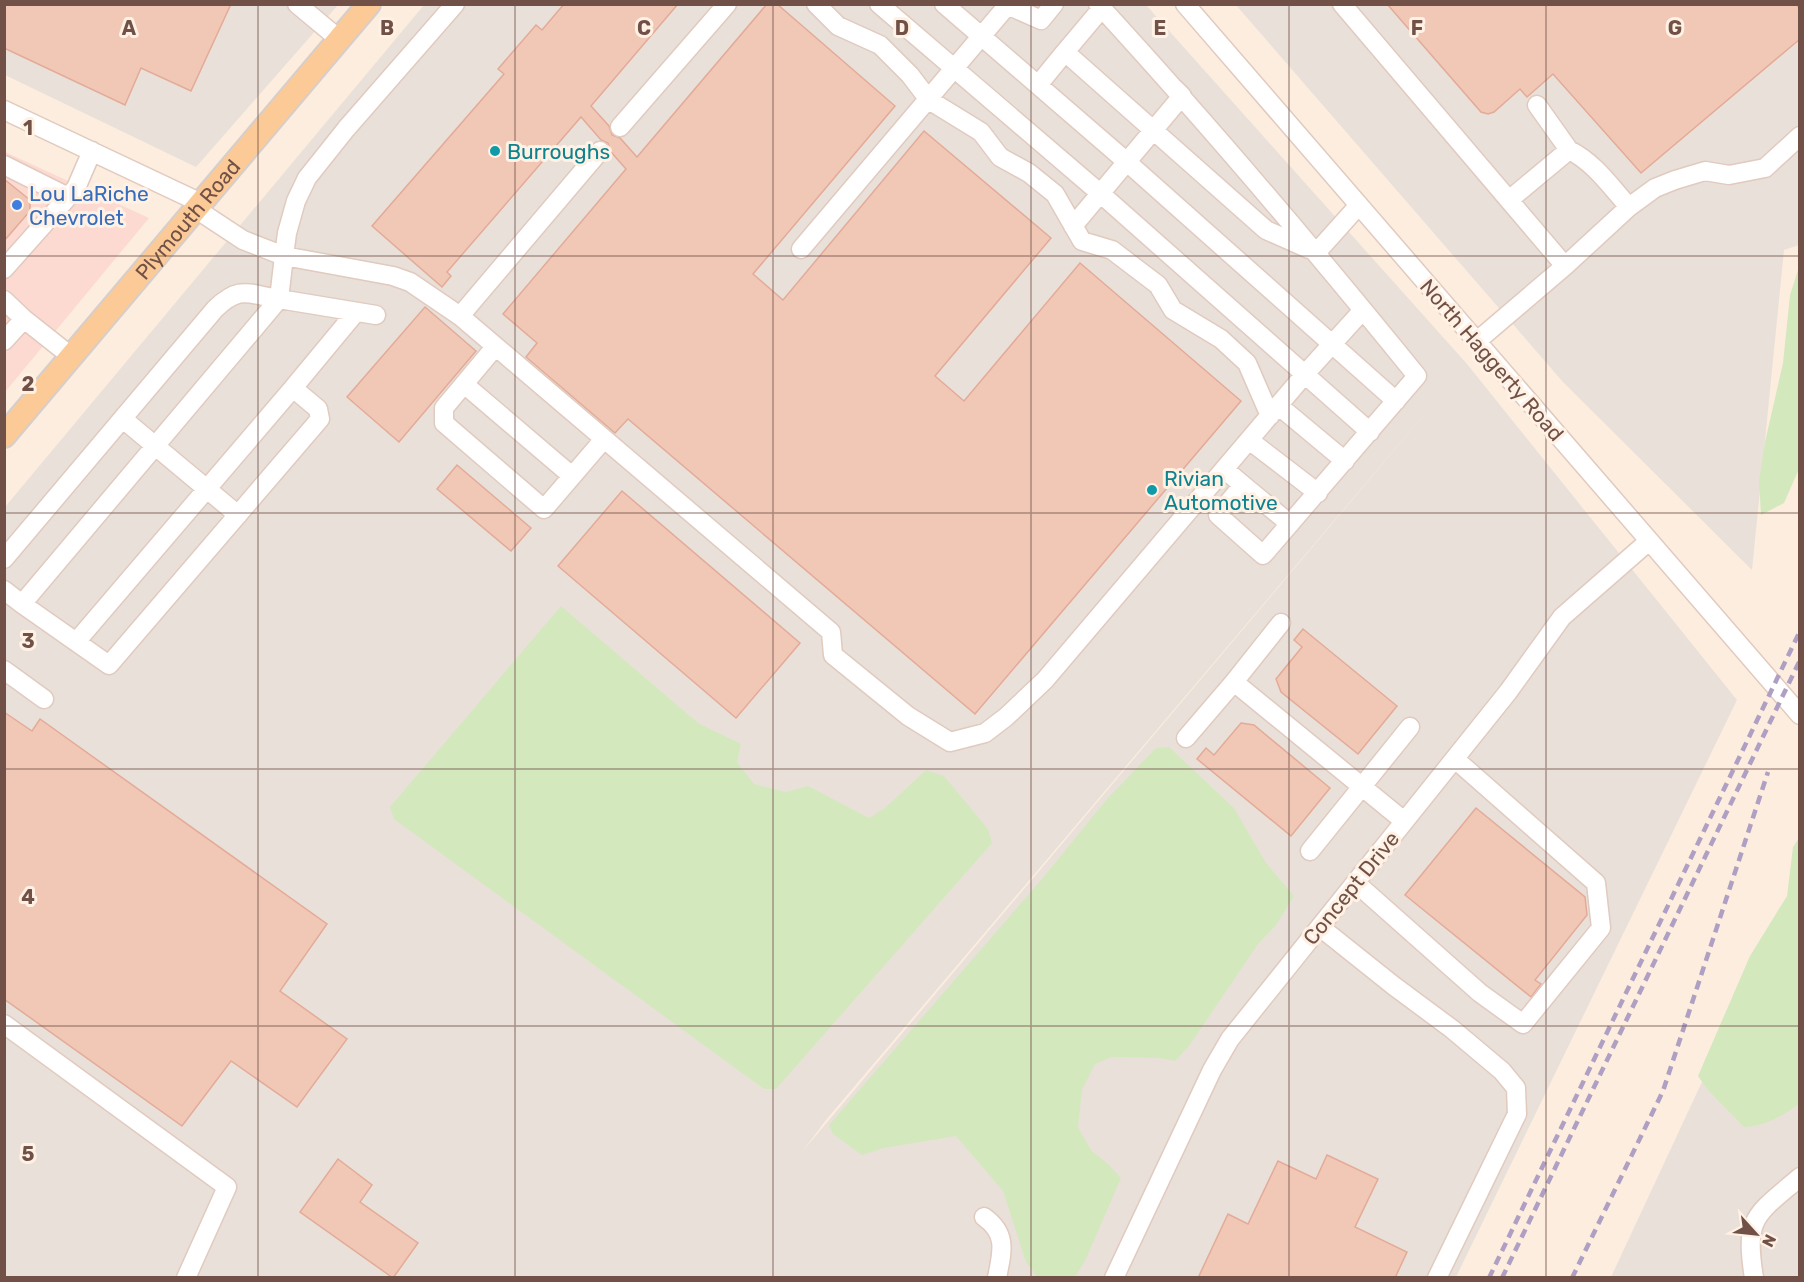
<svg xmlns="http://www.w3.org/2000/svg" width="1804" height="1282" font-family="Rubik,sans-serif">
  <rect width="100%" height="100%" fill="#fcedde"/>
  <path fill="#fcdad2" d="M 5,152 L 149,218 L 5,392 Z"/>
  <path fill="#e9e0da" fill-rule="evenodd" d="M 4,5 L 338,5 L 196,167 L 5,75 Z
    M 424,5 L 1146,5 L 1467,364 L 1737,700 L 1456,1277 L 5,1278 L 5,507 ZM 1461,371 L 802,1152 L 826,1120 Z
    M 1236,5 L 1799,5 L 1799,245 L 1784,250 L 1752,570 L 1563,382 Z
    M 1799,874 L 1799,1277 L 1611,1277 Z"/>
  <path fill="#d4e8be" d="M 1799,267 L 1799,469 L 1784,503 L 1761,515 L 1759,481 L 1765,442 L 1783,363 L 1790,295 Z
    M 561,606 L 698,723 L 741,744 L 737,762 L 754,784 L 786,792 L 808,786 L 869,818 L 885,808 L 926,770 L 944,776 L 988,829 L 992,843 L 776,1089 L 764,1089 L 394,819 L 390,807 Z
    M 1169,747 L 1234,808 L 1266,863 L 1294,896 L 1276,925 L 1258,944 L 1189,1046 L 1175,1061 L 1159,1058 L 1112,1057 L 1095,1064 L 1082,1090 L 1078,1127 L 1091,1150 L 1109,1165 L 1121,1178 L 1086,1259 L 1075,1277 L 1037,1277 L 1026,1262 L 1003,1191 L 956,1136 L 884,1148 L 862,1155 L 833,1134 L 829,1125 L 1042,879 L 1107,799 L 1156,748 Z
    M 1799,838 L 1799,1104 C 1783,1116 1764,1126 1744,1127 L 1708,1090 L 1698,1076 L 1750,956 L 1787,896 L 1793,847 Z"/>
  <path fill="#f1c7b6" stroke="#e3ab97" stroke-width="1.5" d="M 4,4 L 231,4 L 191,91 L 141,68 L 125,105 L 4,48 Z
    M 564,4 L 678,4 L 591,106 L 609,126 L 612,135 L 620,138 L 637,157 L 767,4 L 777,4 L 895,106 L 753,274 L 783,300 L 924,131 L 1051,238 L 935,376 L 964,401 L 1080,263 L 1241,401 L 975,714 L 628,419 L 615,433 L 526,357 L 537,343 L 503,314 L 626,169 L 611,152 L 608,143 L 601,140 L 581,117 L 447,272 L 451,276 L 442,287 L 372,226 L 504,74 L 498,69 L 536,25 L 542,30 Z
    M 1387,4 L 1796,4 L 1800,9 L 1800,39 L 1641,173 L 1553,74 L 1527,97 L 1520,89 L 1494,112 L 1488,114 L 1481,112 Z
    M 4,179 L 30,200 L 30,211 L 4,241 Z
    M 425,307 L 476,351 L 399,442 L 347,397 Z
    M 457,465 L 531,528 L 511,551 L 437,489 Z
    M 622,491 L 800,643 L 736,718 L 558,566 Z
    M 1303,629 L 1397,706 L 1358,754 L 1281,692 L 1276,679 L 1302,647 L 1294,640 Z
    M 4,712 L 32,731 L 40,719 L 327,924 L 280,991 L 347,1039 L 297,1107 L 231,1061 L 182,1126 L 4,999 Z
    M 1241,723 L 1254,725 L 1330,788 L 1291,836 L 1197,759 L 1206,748 L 1214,755 Z
    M 1476,808 L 1585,897 L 1587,915 L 1535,980 L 1541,984 L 1531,997 L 1405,895 Z
    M 1327,1155 L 1378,1179 L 1355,1227 L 1407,1252 L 1395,1278 L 1198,1278 L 1228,1214 L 1248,1224 L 1278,1161 L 1316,1179 Z
    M 338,1159 L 372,1185 L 360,1202 L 418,1243 L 393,1278 L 300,1212 Z"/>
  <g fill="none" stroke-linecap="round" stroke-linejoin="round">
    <g stroke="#e1cabe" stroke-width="21">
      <path id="minor" d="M 297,4 L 339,39
        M 455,4 L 346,129 L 307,178 L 296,201 L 287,233 L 284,256 L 393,276 L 410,282 L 460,316 L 831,632 L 833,655 L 908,716 L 950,742 L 985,733 L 1006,717 L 1045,680 L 1305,374 L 1363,310
        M 816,4 L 838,26 L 880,45 L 910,75 L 929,100 L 981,132 L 1000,157 L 1029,173 L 1055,194 L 1082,241 L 1112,250 L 1158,285 L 1173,310 L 1221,339 L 1247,363 L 1270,416
        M 879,4 L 1101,194 L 1370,432
        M 944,4 L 1127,162 L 1396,401
        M 1005,4 L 1041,20 L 1054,4
        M 1098,4 C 1209,125 1314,249 1417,376 L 1263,555 L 1218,515 L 1243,485 L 1224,469
        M 1185,4 L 1800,715
        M 1342,4 L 1565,266
        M 1102,8 L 1065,52 L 1266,230 L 1309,249
        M 1038,85 L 1065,52
        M 1537,105 L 1569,150
        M 4,110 L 201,203
        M 620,127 L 727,4
        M 4,165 L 68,197
        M 1509,200 L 1569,150 C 1594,162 1611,187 1629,207
        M 1073,226 L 1182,96 L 1174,88
        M 801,249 L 1007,6
        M 1316,253 L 1359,205
        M 4,269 L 76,188 L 92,151
        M 4,300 L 24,319 L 72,357
        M 356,312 L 293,388 L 318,409 L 320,419 L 109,665 L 22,604 L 279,299 L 376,315
        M 460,316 L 600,151
        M 4,341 L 24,319
        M 1477,341 L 1565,266 L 1629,207 L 1655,188 L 1675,180 L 1705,171 L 1729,175 L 1765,168 L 1800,136
        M 495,347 L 444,408 L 444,423 L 544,509 L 604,439
        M 464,384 L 572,476
        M 1279,406 L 1345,461
        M 123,419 L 238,515
        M 1249,440 L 1318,493
        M 1243,485 L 1290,524
        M 4,559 L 215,309 C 240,285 247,294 279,299 L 284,256 L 243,240 L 196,209
        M 4,590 L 22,604
        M 76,642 L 293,388
        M 4,670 L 44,699
        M 1234,682 L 1281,623
        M 1186,738 L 1234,682 L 1404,821
        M 1310,851 L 1410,727
        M 1356,883 L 1480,993 L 1523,1024 L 1601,928 L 1596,883 L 1455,759
        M 1320,927 L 1394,986 L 1452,1029 L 1502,1071 L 1516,1088 L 1517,1114 L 1437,1278
        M 4,1024 L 227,1187 L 186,1278
        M 984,1217 C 1008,1234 1002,1252 997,1278
        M 1114,1278 L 1212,1070 L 1230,1039 L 1508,692 L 1562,617 L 1649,541
        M 1754,1278 C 1744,1216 1756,1215 1800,1177"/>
    </g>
    <g stroke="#d7cecb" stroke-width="26">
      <g id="major">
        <path id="s1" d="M 4,436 L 369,4"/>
      </g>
    </g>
    <use href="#minor" stroke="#fff" stroke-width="18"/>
    <use href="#major" stroke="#fbca96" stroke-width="22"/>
    <path stroke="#ae9fc3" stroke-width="4.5" stroke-dasharray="9 6" stroke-linecap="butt" d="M 1489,1278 L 1800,631
      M 1502,1278 L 1800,660
      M 1572,1278 L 1663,1091 L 1768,772"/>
  </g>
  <path fill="none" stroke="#715147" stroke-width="1.5" stroke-opacity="0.55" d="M 258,4 L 258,1278M 515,4 L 515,1278M 773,4 L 773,1278M 1031,4 L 1031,1278M 1289,4 L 1289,1278M 1546,4 L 1546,1278M 4,256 L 1800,256M 4,513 L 1800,513M 4,769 L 1800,769M 4,1026 L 1800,1026"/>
  <g fill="#0f9aa8" stroke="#fff1e4" stroke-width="2">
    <circle cx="495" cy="151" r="6"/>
    <circle cx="1152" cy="490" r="6"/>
  </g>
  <circle fill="#3f7fe0" stroke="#fff1e4" stroke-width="2" cx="17" cy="205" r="6"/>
  <g text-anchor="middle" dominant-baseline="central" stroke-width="6" stroke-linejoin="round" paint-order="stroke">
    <g font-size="21" fill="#0d838f" stroke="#fff1e4" text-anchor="start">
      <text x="507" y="151">Burroughs</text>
      <text x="1164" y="478">Rivian<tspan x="1164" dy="24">Automotive</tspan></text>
    </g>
    <g font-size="21" fill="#366cbe" stroke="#fff1e4" text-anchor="start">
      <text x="29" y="193">Lou LaRiche<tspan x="29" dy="24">Chevrolet</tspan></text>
    </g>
    <g font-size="21" fill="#715147" stroke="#fff1e4">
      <text stroke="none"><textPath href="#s1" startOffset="284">Plymouth Road</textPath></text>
      <text transform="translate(1492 360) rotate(49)">North Haggerty Road</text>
      <text transform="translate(1351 888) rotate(-51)">Concept Drive</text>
    </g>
  </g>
  <g font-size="20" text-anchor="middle" font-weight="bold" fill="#715147" stroke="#fff1e4" stroke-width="6" stroke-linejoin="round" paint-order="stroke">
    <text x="129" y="35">A</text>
    <text x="387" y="35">B</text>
    <text x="644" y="35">C</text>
    <text x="902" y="35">D</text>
    <text x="1160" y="35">E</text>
    <text x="1417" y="35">F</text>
    <text x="1675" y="35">G</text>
    <text x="28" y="135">1</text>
    <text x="28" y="391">2</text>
    <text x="28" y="648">3</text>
    <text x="28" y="904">4</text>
    <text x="28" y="1161">5</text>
  </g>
  <rect width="1804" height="1282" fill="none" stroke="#715147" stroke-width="12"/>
  <g transform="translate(1756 1234) rotate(117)" stroke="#fff1e4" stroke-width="4.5" paint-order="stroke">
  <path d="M0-4.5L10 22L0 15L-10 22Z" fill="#715147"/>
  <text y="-9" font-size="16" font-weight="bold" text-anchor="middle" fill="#715147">N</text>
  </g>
</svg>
